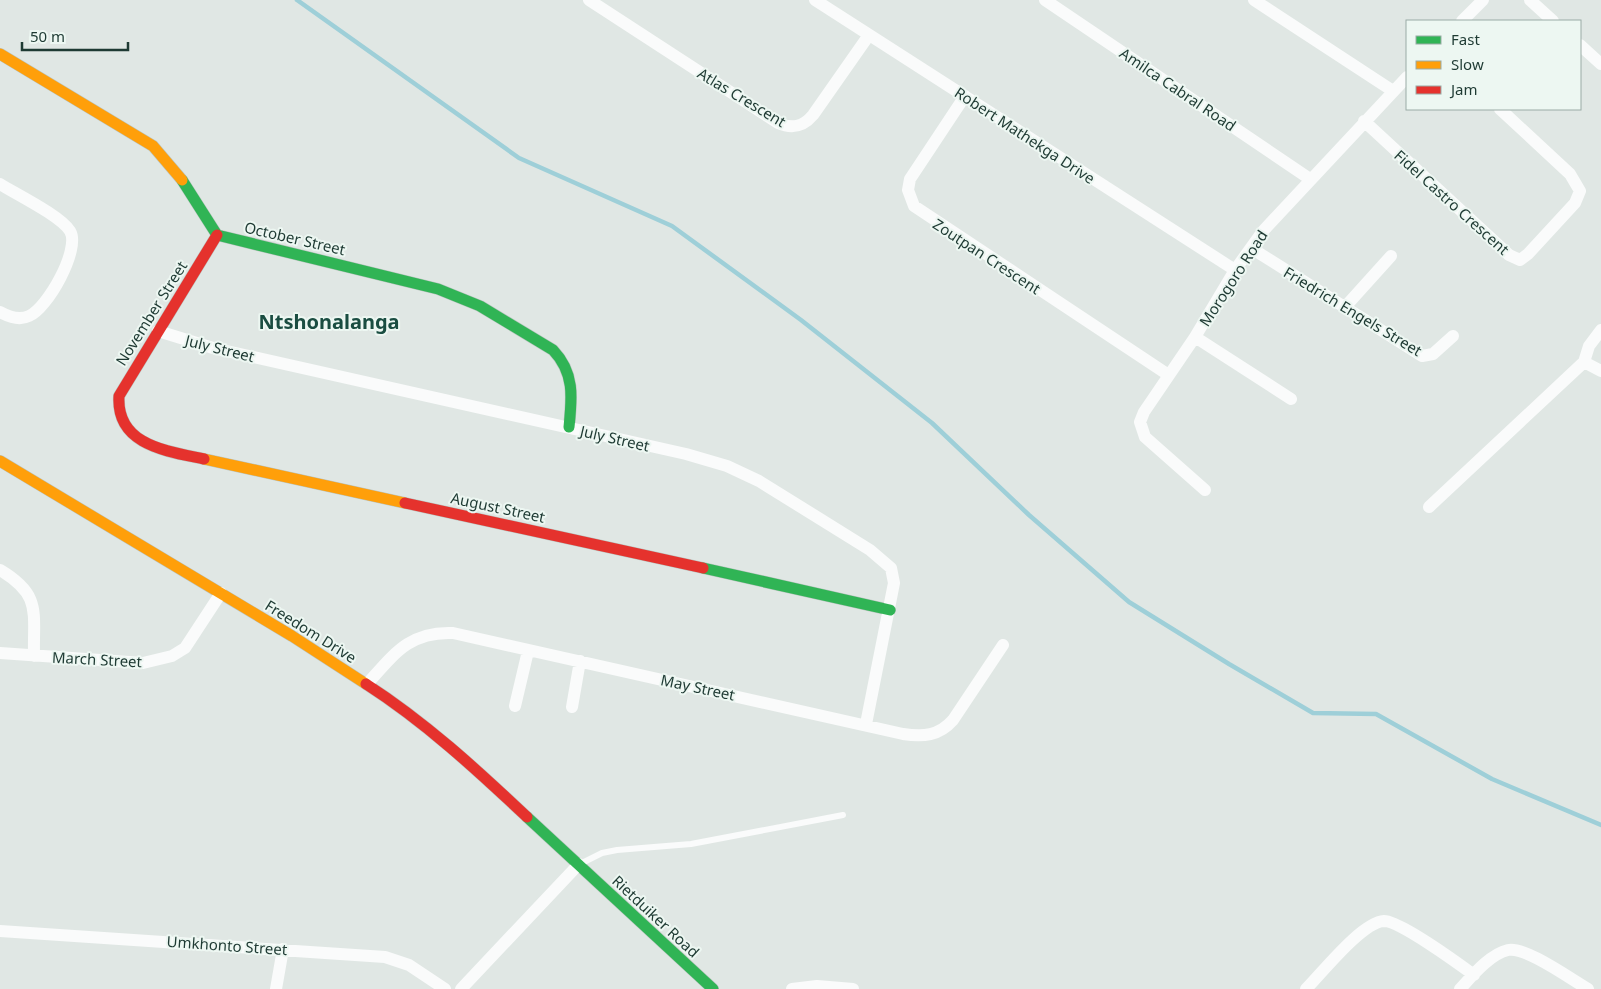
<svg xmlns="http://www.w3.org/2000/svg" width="1601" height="989" font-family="'Noto Sans',sans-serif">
  <rect width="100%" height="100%" fill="#e0e7e4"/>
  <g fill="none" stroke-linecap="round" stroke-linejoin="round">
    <path stroke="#9ecfd8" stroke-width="4.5" d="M 297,0 L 519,158 L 672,226 L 801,320 L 932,423 L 1029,515 L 1129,602 L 1229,664 L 1313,713 L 1376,714 L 1492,779 L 1601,825"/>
    <g stroke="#b9c4bf" stroke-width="12">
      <path id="fast" d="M 182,180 L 217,235 L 438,289 L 480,306 L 553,350 C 575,373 572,398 569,427
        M 703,568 L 890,610
        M 527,817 L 713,989"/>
    </g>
    <g stroke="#b9c4bf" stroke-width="12">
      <path id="slow" d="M 0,54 L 153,146 L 182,180
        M 204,459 L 405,503
        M 0,461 L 292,636 L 366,684"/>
    </g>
    <g stroke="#b9c4bf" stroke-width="12">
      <path id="jam" d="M 204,459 C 166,451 116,445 119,396 L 217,235
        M 405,503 L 703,568
        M 366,684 C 425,722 476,769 527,817"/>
    </g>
    <path stroke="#fafbfb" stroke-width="6" d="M 580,864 L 602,853 L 617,850 L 691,844 L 843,815"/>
    <path stroke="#fafbfb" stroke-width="12" d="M 589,0 L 778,123 C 792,129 803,127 813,115 L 869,35
      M 815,0 L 1235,270
      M 1045,0 L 1310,179
      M 1254,0 L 1393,91
      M 1530,0 L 1553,21
      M 1462,21 L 1483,0
      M 1580,45 L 1601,64
      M 965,96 L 910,179 L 908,190 L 914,206 L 1167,374
      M 1364,121 L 1509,255 L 1520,260 L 1528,254 L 1575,203 L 1580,191 L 1570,174 L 1500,109
      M 0,184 C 16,194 61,216 70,231 C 81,249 47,309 29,316 C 19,321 9,317 0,312
      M 1251,248 L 1422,356 L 1433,354 L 1453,336
      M 1345,307 L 1391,256
      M 158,331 L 213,348 L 686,454 L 727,466 L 759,481 L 870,550 L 891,568 L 894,583 L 866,724
      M 1195,337 L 1291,399
      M 1584,362 L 1601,371
      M 1205,490 L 1145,437 L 1140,422 L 1144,412 L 1195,337 L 1235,270 L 1263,231 L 1407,77
      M 1429,507 L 1584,362 L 1589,346 L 1601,330
      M 0,570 C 42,595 33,612 34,656
      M 0,653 L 143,663 L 172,656 L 185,648 L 221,593
      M 368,683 C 394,654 410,631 453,633 L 903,734 C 923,737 939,736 953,720 L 1003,645
      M 515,706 L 528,651
      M 572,707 L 580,661
      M 0,931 L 385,957 L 409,965 L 445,989
      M 276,989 L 283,949
      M 461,989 L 579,864
      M 792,989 L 817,986 L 853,989
      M 1306,989 C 1322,973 1362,922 1384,921 C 1400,921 1459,964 1474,975
      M 1460,989 C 1472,976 1490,954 1508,950 C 1525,946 1572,980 1588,989"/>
    <use href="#fast" stroke="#30b455" stroke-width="11"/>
    <use href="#slow" stroke="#ff9f0a" stroke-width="11"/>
    <use href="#jam" stroke="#e5322d" stroke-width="11"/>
  </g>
  <g text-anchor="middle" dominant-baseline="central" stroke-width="4" stroke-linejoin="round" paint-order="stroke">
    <g font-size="15" fill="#1e3a33" stroke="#edf7f2">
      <text transform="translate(1178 89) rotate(34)">Amilca Cabral Road</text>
      <text transform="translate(742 97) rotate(31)">Atlas Crescent</text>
      <text transform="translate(1025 135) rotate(33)">Robert Mathekga Drive</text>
      <text transform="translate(1452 202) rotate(42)">Fidel Castro Crescent</text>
      <text transform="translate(295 238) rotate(13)">October Street</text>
      <text transform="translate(987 256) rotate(33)">Zoutpan Crescent</text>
      <text transform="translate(1233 278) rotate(-57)">Morogoro Road</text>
      <text transform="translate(1353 311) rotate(31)">Friedrich Engels Street</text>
      <text transform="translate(151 313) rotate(-58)">November Street</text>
      <text transform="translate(220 348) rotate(14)">July Street</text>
      <text transform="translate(615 438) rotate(13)">July Street</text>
      <text transform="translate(498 507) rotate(12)">August Street</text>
      <text transform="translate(311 631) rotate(32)">Freedom Drive</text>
      <text transform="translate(97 659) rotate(3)">March Street</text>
      <text transform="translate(698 687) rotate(12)">May Street</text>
      <text transform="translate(656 916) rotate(43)">Rietduiker Road</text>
      <text transform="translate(227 945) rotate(4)">Umkhonto Street</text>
    </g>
    <g font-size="20" font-weight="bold" fill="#1a4d41" stroke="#edf7f2">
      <text x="329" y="321">Ntshonalanga</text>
    </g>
  </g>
  <rect x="1406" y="20" width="175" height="90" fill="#edf7f2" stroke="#9aaba6"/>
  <rect x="1416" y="36" width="25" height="8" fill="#30b455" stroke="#9aaba6"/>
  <text x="1451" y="45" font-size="15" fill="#1e3a33">Fast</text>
  <rect x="1416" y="61" width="25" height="8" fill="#ff9f0a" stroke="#9aaba6"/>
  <text x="1451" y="70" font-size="15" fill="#1e3a33">Slow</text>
  <rect x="1416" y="86" width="25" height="8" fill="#e5322d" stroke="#9aaba6"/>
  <text x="1451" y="95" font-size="15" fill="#1e3a33">Jam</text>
  <path d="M22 42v8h106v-8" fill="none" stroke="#1e3a33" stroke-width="2.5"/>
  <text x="30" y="42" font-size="15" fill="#1e3a33" stroke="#edf7f2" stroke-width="4" paint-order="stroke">50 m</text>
</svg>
